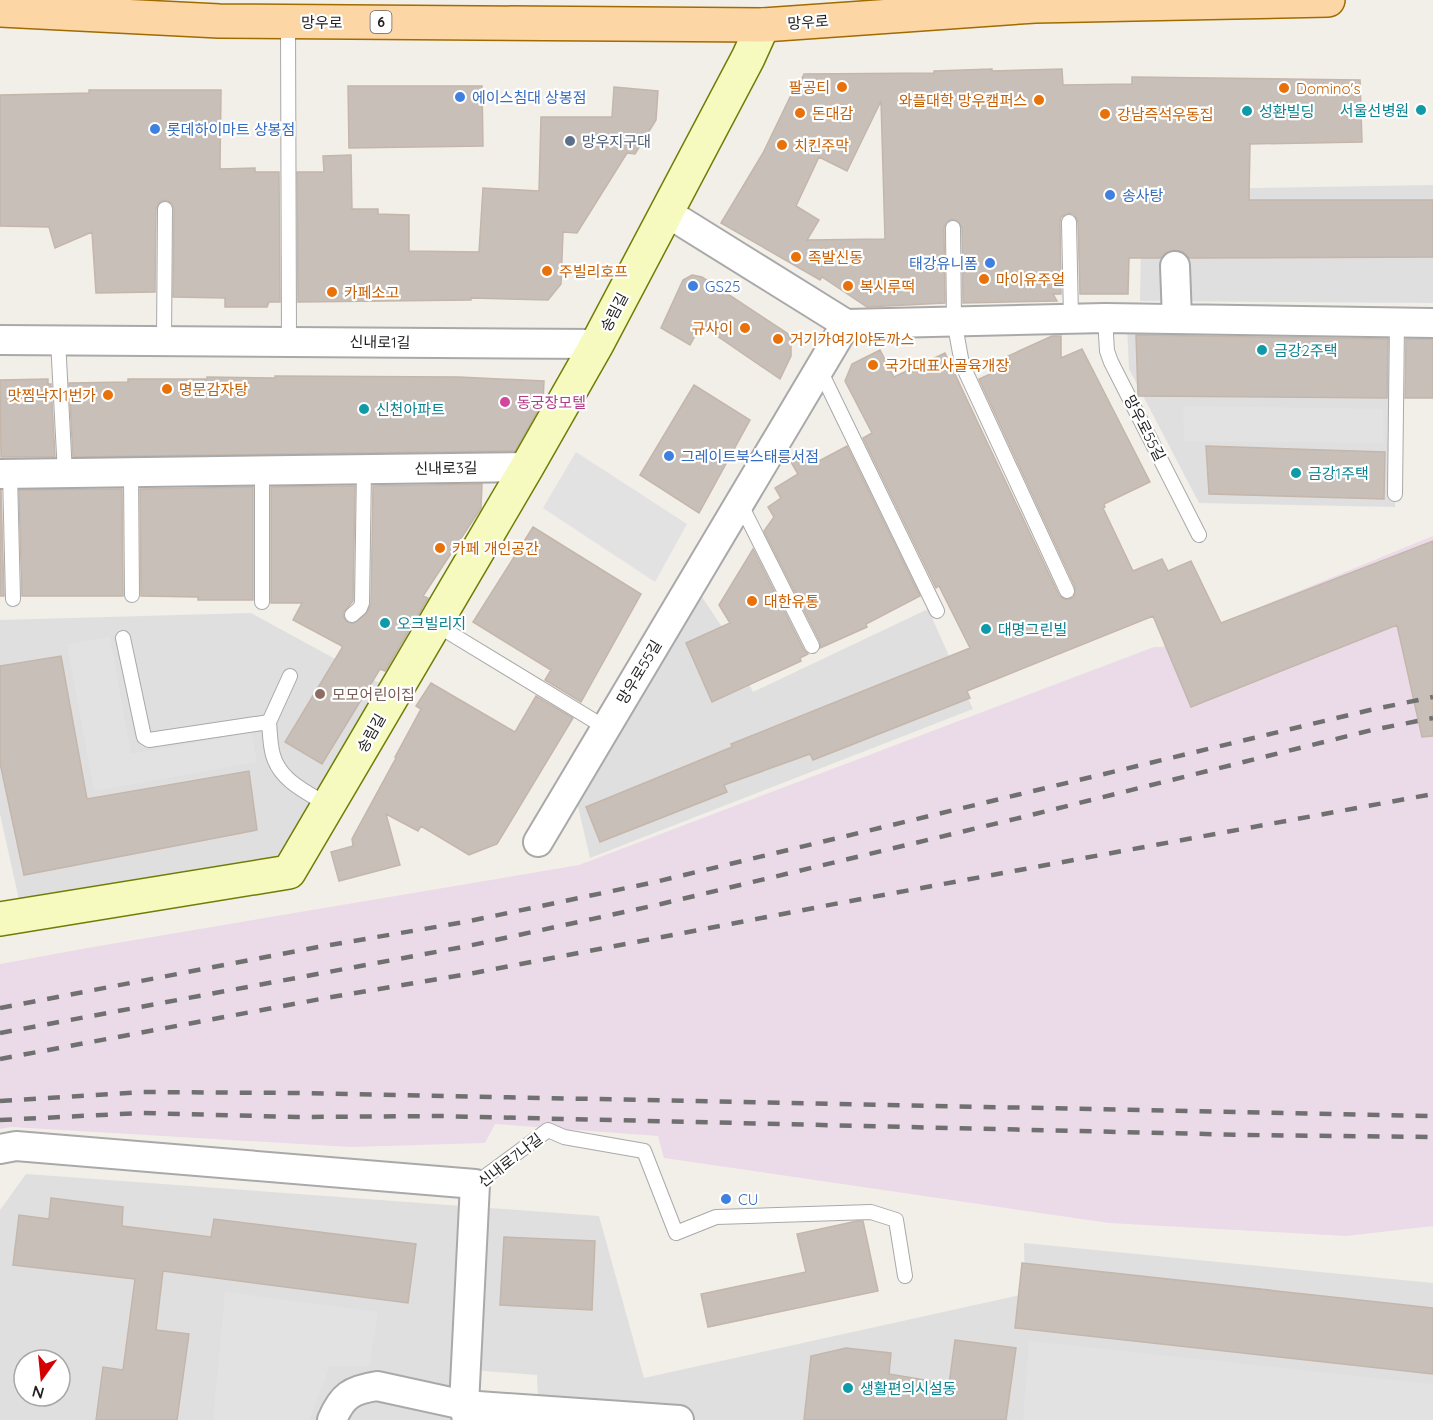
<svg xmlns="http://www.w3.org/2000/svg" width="1433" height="1420" font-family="Quicksand,'Noto Sans KR',sans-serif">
  <rect width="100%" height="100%" fill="#f2efe9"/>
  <path fill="#e0dfdf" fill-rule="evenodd" d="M 1433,185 L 1433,303 L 1140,301 L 1142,190 Z
    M 1127,326 L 1394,328 L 1395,507 L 1199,503 L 1129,369 Z
    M 702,597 L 722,627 L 753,692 L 928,609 L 973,709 L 590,858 L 577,802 Z
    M 251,613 L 383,685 L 280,858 L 19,900 L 0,814 L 0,620 Z
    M 26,1174 L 599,1216 L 644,1378 L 1025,1294 L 1024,1243 L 1433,1283 L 1433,1420 L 539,1420 L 537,1375 L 460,1369 L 453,1420 L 0,1420 L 0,1210 ZM 24,1360 L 60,1360 L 60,1396 L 24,1396 Z"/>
  <path fill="#ebdbe8" d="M 1433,536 L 1433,1226 L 1346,1236 L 1109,1223 L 664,1158 L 658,1136 L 495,1124 L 485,1143 L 351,1147 L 11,1127 L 0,1129 L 0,964 L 93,947 L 579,865 L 1154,647 L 1162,647 Z"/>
  <path fill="#e2e2e2" d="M 1183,406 L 1383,409 L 1383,443 L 1184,441 Z
    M 576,452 L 687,524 L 655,582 L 543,508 Z
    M 110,637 L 131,754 L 252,733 L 257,762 L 94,791 L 67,644 Z
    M 225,1292 L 378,1312 L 369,1366 L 330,1366 L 309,1420 L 213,1420 Z
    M 1029,1341 L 1433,1384 L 1433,1420 L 1023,1420 Z"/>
  <path fill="#c7bfb8" stroke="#c4b6ab" stroke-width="1.5" fill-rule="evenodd" d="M 992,69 L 992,71 L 1062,69 L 1063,85 L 1132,84 L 1132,77 L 1360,80 L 1362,142 L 1250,144 L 1249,200 L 1433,200 L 1433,257 L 1189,258 L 1183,252 L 1174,250 L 1166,252 L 1161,258 L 1129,258 L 1128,294 L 1080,294 L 1078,222 L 1074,214 L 1068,213 L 1061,217 L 1060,222 L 1061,294 L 1053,294 L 1057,301 L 963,303 L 962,228 L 958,221 L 952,219 L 946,223 L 944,228 L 945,303 L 867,307 L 822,277 L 820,280 L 721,223 L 763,153 L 793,91 L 795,93 L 804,74 L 934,73 L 934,71 ZM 881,101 L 885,239 L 807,240 L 819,220 L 796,206 L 819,157 L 847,171 Z
    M 348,86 L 482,86 L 483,146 L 349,148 Z
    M 614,87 L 658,91 L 656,120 L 635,154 L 627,153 L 577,233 L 563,232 L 561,284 L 548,300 L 471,298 L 471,300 L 298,302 L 297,172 L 324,172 L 323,156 L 351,155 L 352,209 L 378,209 L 378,214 L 409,215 L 409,251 L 479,252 L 483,188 L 539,191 L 541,117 L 612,117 Z
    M 89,90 L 221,90 L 220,169 L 255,168 L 255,172 L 279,172 L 280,302 L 269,302 L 267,307 L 225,307 L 225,298 L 173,297 L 174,209 L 172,204 L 166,200 L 160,202 L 156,209 L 155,292 L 96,293 L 92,232 L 55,248 L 49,227 L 0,226 L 0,95 L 89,93 Z
    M 692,275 L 702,277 L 787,333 L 791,340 L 791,356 L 780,379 L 701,325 L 690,345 L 661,328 L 683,280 Z
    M 1136,335 L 1388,339 L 1387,398 L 1138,396 Z
    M 1052,336 L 1061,336 L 1061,358 L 1082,349 L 1150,482 L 1104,504 L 1105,507 L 1103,508 L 1133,571 L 1162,559 L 1168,571 L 1191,561 L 1221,623 L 1433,541 L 1433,736 L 1422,737 L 1397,625 L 1191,707 L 1153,616 L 967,691 L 970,698 L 813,760 L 810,754 L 724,785 L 727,792 L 600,842 L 586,807 L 732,747 L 731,744 L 970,648 L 939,586 L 936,588 L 863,438 L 872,433 L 845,381 L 852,364 L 880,350 L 894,377 L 945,353 L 1059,595 L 1066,600 L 1074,597 L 1075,587 L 979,379 L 1012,364 L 1008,356 Z
    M 1406,339 L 1433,339 L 1433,398 L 1405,398 Z
    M 275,376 L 459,377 L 544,381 L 543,401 L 515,451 L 73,457 L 69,383 L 128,382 L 128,379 L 207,379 L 207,377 L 275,378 Z
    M 48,379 L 48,384 L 51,384 L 55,457 L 1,457 L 0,380 Z
    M 694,385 L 750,420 L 699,513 L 640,475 Z
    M 847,446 L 920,596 L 866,624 L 867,627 L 820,648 L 820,642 L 764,531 L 774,517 L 768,507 L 781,498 L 775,488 L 798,474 L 791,462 L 813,450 L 819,461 Z
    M 1206,446 L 1385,452 L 1384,499 L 1209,494 Z
    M 482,484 L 481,508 L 423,596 L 428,598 L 385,671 L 380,669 L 322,764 L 285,742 L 342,648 L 342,646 L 293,620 L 302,603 L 271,603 L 271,487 L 355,486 L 353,601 L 344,612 L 343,616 L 346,621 L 353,624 L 366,614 L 371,604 L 373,486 Z
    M 253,487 L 253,600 L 198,600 L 198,597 L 141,596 L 140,489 Z
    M 122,489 L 123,596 L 22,596 L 19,490 Z
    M 0,490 L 1,490 L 4,596 L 0,596 Z
    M 533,527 L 641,594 L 581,702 L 545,680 L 551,670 L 473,622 Z
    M 753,549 L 804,650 L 808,654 L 800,658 L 801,661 L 712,702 L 686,643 L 730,623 L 719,605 Z
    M 61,656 L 87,799 L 249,771 L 257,830 L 24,875 L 0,763 L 0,666 Z
    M 431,683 L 515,732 L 536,696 L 573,718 L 497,844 L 469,855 L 421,826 L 418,831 L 386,814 L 400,865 L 339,881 L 331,852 L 353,846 L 352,839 L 396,758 L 395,757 L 421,709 L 416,706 Z
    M 51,1198 L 123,1207 L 122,1226 L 211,1237 L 214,1219 L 416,1244 L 408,1303 L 163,1271 L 156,1330 L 189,1334 L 177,1420 L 96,1420 L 103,1367 L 123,1370 L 135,1279 L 13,1265 L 19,1215 L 49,1219 Z
    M 857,1221 L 863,1221 L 878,1291 L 708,1327 L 701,1294 L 806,1272 L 797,1234 Z
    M 504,1237 L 595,1241 L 592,1310 L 500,1305 Z
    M 1022,1263 L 1433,1308 L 1433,1374 L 1015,1328 Z
    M 955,1340 L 1016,1348 L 1006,1420 L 804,1420 L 811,1356 L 846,1348 L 891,1353 L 889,1374 L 949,1384 Z"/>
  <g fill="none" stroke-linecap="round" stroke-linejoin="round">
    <g stroke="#a9a9a9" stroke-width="16">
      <path id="lane" d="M 288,22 L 289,341
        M 1069,222 L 1071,318
        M 953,228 L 954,320 L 962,364 L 1067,591
        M 1105,318 L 1107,351 L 1111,362 L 1199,535
        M 58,340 L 65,474
        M 164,340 L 165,209
        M 819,368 L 937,611
        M 262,471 L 262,602
        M 131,473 L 132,595
        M 10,474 L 13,599
        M 1395,494 L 1397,322
        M 740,503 L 812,646
        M 352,615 L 360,608 L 362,603 L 364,470
        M 435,624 L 606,728
        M 123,638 L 144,737 L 149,740 L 269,722 C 270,733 270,745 273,755 C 280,781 308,793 328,805
        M 269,722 L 290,676
        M 475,1184 L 548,1130 L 564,1137 L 644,1151 L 676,1233 L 716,1217 L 871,1212 L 896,1220 L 905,1276"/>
    </g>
    <g stroke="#a9a9a9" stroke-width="32">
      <path id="street" d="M 666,212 L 846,324
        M 1175,266 L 1177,319
        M 846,324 L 1105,318 L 1433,323
        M 0,340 L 597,344
        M 0,474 L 527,467
        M 538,842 L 846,324
        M 0,1149 L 16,1146 L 475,1184 L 464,1405 L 467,1420
        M 332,1420 C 342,1396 351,1390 377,1386 L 464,1405 L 679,1420"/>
    </g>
    <g stroke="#707d05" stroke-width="36">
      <path id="secondary" d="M 0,919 L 289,872 L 527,467 L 597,344 L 748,58 L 763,25"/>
    </g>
    <g stroke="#a06b00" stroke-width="36">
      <path id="primary" d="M 0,10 L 219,21 L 763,25 L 1035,6 L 1328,0"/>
    </g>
    <use href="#lane" stroke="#fff" stroke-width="14"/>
    <use href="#street" stroke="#fff" stroke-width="28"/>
    <use href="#secondary" stroke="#f7fabf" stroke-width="33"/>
    <use href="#primary" stroke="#fcd6a4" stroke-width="33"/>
    <path stroke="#707070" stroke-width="4.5" stroke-dasharray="12 12" stroke-linecap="butt" d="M 0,1008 L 318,947 L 465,922 L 655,882 L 1370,710 L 1433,697
      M 0,1033 L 468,946 L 661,904 L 1019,818 L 1372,730 L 1433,718
      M 0,1059 L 326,998 L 474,973 L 845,902 L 1433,794
      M 0,1101 L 142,1092 L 298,1093 L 1433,1116
      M 0,1120 L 142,1113 L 297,1117 L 439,1116 L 1248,1135 L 1433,1137"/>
  </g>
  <g fill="#e8710a" stroke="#fff" stroke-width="2">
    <circle cx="842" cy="87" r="6"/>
    <circle cx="1284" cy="88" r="6"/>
    <circle cx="1039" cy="100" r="6"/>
    <circle cx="800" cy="113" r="6"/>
    <circle cx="1105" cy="114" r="6"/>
    <circle cx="782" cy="145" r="6"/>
    <circle cx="796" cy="257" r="6"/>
    <circle cx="547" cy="271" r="6"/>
    <circle cx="984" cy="279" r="6"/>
    <circle cx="848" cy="286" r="6"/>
    <circle cx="332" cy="292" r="6"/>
    <circle cx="745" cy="328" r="6"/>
    <circle cx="778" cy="339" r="6"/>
    <circle cx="873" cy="365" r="6"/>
    <circle cx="167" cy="389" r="6"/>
    <circle cx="108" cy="395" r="6"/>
    <circle cx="440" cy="548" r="6"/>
    <circle cx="752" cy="601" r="6"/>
  </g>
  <g fill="#3f7fe0" stroke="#fff" stroke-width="2">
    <circle cx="460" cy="97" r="6"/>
    <circle cx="155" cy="129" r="6"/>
    <circle cx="1110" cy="195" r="6"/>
    <circle cx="990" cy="263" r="6"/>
    <circle cx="693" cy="286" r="6"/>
    <circle cx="669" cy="456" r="6"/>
    <circle cx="726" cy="1199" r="6"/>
  </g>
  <g fill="#0f9aa8" stroke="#fff" stroke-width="2">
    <circle cx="1421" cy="110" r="6"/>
    <circle cx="1247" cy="111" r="6"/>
    <circle cx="1262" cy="350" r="6"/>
    <circle cx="364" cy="409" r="6"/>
    <circle cx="1296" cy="473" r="6"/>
    <circle cx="385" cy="623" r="6"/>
    <circle cx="986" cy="629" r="6"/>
    <circle cx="848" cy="1388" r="6"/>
  </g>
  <circle fill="#5c6f8a" stroke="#fff" stroke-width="2" cx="570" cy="141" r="6"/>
  <circle fill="#d1479c" stroke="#fff" stroke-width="2" cx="505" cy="402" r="6"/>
  <circle fill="#8d6e63" stroke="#fff" stroke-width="2" cx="320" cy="694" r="6"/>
  <g text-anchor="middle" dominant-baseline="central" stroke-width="4.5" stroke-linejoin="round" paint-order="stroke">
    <rect fill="#fff" stroke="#646464" stroke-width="1.5" x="370.5" y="11" width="21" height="22" rx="4.5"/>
    <g font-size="14" font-weight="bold" fill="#222">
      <text x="381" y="22">6</text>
    </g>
    <g font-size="15" fill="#222" stroke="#fff">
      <text x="322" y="22">망우로</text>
      <text transform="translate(808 22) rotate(-4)">망우로</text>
      <text transform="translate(614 312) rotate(-62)">송림길</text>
      <text transform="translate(380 342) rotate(1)">신내로1길</text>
      <text transform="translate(1145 428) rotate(63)">망우로55길</text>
      <text transform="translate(446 468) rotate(-1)">신내로3길</text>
      <text transform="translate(639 672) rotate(-59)">망우로55길</text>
      <text transform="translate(371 733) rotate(-60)">송림길</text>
      <text transform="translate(510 1160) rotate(-38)">신내로7나길</text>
    </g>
    <g font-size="15" fill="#c56008" stroke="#fff" text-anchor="start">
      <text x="830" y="87" text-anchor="end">팔공티</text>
      <text x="1296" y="88">Domino's</text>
      <text x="1027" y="100" text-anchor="end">와플대학 망우캠퍼스</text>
      <text x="812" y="113">돈대감</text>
      <text x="1117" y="114">강남즉석우동집</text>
      <text x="794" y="145">치킨주막</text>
      <text x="808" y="257">족발신동</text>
      <text x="559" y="271">주빌리호프</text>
      <text x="996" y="279">마이유주얼</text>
      <text x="860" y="286">복시루떡</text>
      <text x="344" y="292">카페소고</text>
      <text x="733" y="328" text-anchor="end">규사이</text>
      <text x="790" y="339">거기가여기야돈까스</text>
      <text x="885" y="365">국가대표사골육개장</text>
      <text x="179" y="389">명문감자탕</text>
      <text x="96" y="395" text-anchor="end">맛찜낙지1번가</text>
      <text x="452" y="548">카페 개인공간</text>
      <text x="764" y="601">대한유통</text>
    </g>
    <g font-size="15" fill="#366cbe" stroke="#fff" text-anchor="start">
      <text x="472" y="97">에이스침대 상봉점</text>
      <text x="167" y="129">롯데하이마트 상봉점</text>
      <text x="1122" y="195">송사탕</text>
      <text x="978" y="263" text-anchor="end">태강유니폼</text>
      <text x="705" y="286">GS25</text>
      <text x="681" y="456">그레이트북스태릉서점</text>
      <text x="738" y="1199">CU</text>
    </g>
    <g font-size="15" fill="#0d838f" stroke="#fff" text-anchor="start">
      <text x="1409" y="110" text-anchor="end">서울선병원</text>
      <text x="1259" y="111">성환빌딩</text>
      <text x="1274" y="350">금강2주택</text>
      <text x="376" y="409">신천아파트</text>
      <text x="1308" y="473">금강1주택</text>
      <text x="397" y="623">오크빌리지</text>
      <text x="998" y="629">대명그린빌</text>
      <text x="860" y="1388">생활편의시설동</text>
    </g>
    <g font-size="15" fill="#4e5e75" stroke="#fff" text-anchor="start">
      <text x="582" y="141">망우지구대</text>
    </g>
    <g font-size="15" fill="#b23c85" stroke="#fff" text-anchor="start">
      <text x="517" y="402">동궁장모텔</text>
    </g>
    <g font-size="15" fill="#785e54" stroke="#fff" text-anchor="start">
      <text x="332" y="694">모모어린이집</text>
    </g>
  </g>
  <g transform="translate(42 1378) rotate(195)"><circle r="28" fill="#ffffff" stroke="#a7a7a7" stroke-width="1.5"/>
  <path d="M0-4.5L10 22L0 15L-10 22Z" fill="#d40000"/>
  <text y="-9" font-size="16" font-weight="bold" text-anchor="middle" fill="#222222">N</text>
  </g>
</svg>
